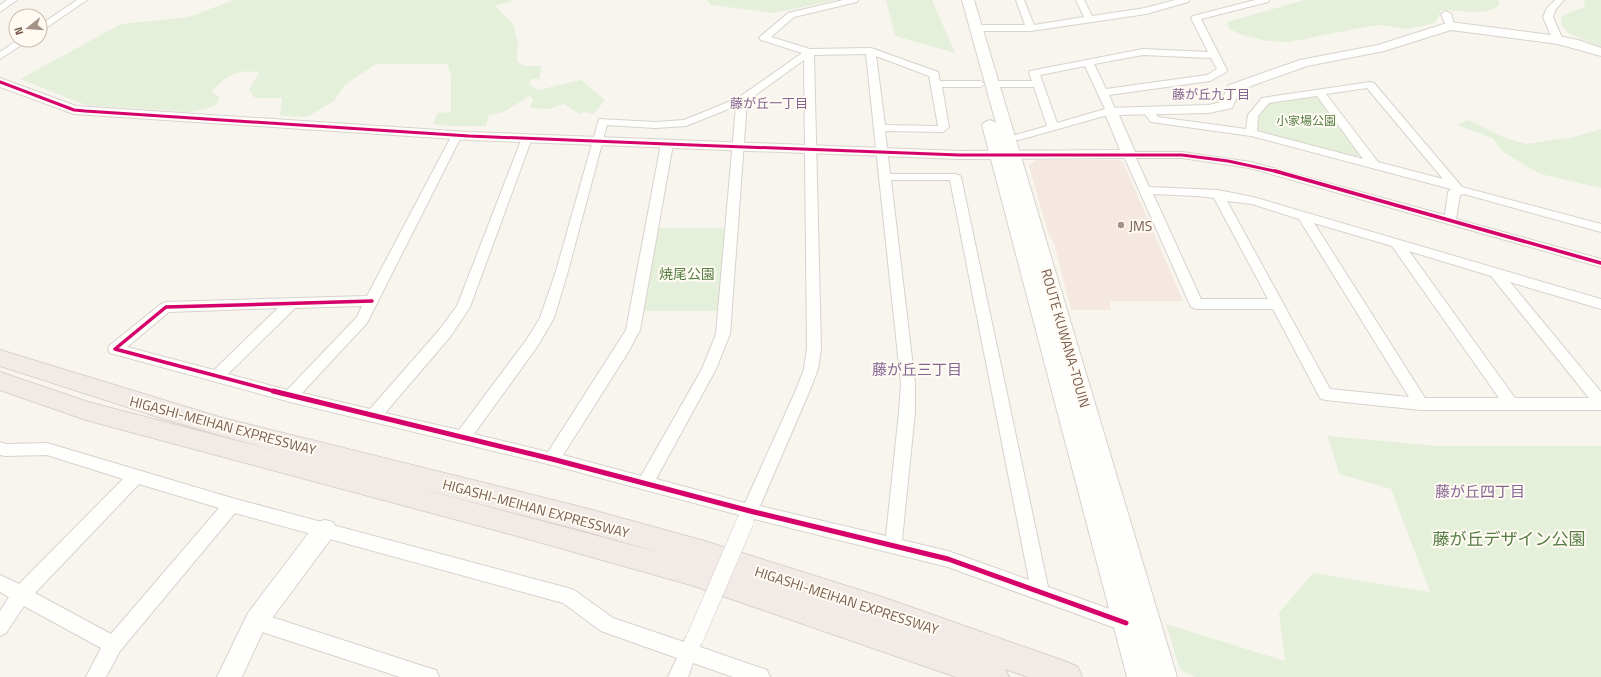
<svg xmlns="http://www.w3.org/2000/svg" width="1601" height="677" font-family="'Titillium Web','Noto Sans JP',sans-serif">
  <rect width="100%" height="100%" fill="#f8f5ef"/>
  <path fill="#f5e8e0" d="M 1036,160 L 1117,160 L 1123,162 L 1183,301 L 1109,301 L 1111,310 L 1071,310 L 1054,243 L 1049,235 L 1029,166 Z"/>
  <path fill="#e5f0da" d="M 233,0 L 515,0 L 495,6 L 513,23 L 518,44 L 517,62 L 524,66 L 542,66 L 539,79 L 531,79 L 529,84 L 538,90 L 581,80 L 605,100 L 594,114 L 584,112 L 579,114 L 564,104 L 549,109 L 530,108 L 533,99 L 529,96 L 504,112 L 488,115 L 486,126 L 449,126 L 433,124 L 438,113 L 451,112 L 451,78 L 448,64 L 376,64 L 345,85 L 334,101 L 307,117 L 280,116 L 282,98 L 255,98 L 249,90 L 259,73 C 240,67 223,77 212,92 L 219,97 L 217,104 L 207,109 L 190,112 L 86,105 L 20,79 L 121,24 L 189,17 Z
    M 707,0 L 835,0 L 774,13 L 711,5 Z
    M 886,0 L 932,0 L 955,53 L 895,36 Z
    M 1304,0 L 1498,0 L 1499,5 C 1483,18 1460,8 1441,11 L 1435,23 L 1407,29 L 1382,25 L 1370,26 L 1289,42 L 1267,41 L 1245,36 L 1229,29 L 1227,22 Z
    M 1584,0 L 1601,0 L 1601,48 L 1567,32 L 1561,24 L 1562,16 L 1573,11 L 1583,8 L 1585,3 Z
    M 1311,96 L 1320,100 L 1360,154 L 1357,157 L 1259,133 L 1256,130 L 1258,116 L 1269,103 Z
    M 1469,120 L 1503,137 L 1526,144 L 1573,137 L 1601,129 L 1601,188 L 1540,174 L 1503,152 L 1492,138 L 1457,125 Z
    M 661,228 L 721,228 L 727,230 L 720,308 L 716,311 L 644,311 L 657,230 Z
    M 1328,436 L 1438,446 L 1601,446 L 1601,677 L 1195,677 L 1180,670 L 1166,624 L 1285,661 L 1279,613 L 1313,573 L 1430,592 L 1391,489 L 1339,474 Z"/>
  <g fill="none" stroke-linecap="round" stroke-linejoin="round">
    <g stroke="#d8d2cc" stroke-width="2">
      <path id="minor" d="M 7,0 L 17,0 L 0,12 L 0,5 Z
        M 77,0 L 87,0 L 40,32 L 40,25 Z
        M 843,0 L 858,0 L 857,2 L 794,17 L 771,37 L 810,49 L 871,48 L 938,72 L 940,81 L 980,81 L 985,84 L 980,87 L 942,87 L 949,127 L 943,132 L 885,131 L 890,174 L 955,174 L 959,175 L 961,177 L 1048,587 L 1132,617 L 1135,623 L 1132,629 L 1126,632 L 948,567 L 754,519 L 752,524 L 746,526 L 740,524 L 738,519 L 739,515 L 552,465 L 290,402 L 110,353 L 108,349 L 110,345 L 161,304 L 166,302 L 367,296 L 452,135 L 453,133 L 461,133 L 462,135 L 367,323 L 302,393 L 370,409 L 440,329 L 457,306 L 522,138 L 527,135 L 532,138 L 470,307 L 450,337 L 385,413 L 459,430 L 527,339 L 540,318 L 556,271 L 599,119 L 655,122 L 684,120 L 738,98 L 802,53 L 761,40 L 759,38 L 761,36 L 788,13 ZM 866,54 L 901,384 L 899,412 L 886,536 L 760,506 L 810,390 L 818,369 L 821,348 L 814,55 ZM 876,56 L 929,76 L 938,126 L 885,125 ZM 804,60 L 807,348 L 804,369 L 796,390 L 745,503 L 656,479 L 716,369 L 730,334 L 747,101 ZM 736,106 L 716,334 L 702,369 L 641,476 L 563,455 L 627,354 L 640,330 L 673,144 L 671,142 L 667,141 L 661,144 L 626,330 L 548,452 L 474,434 L 537,347 L 554,318 L 568,271 L 607,125 L 655,128 L 686,126 ZM 891,180 L 950,180 L 1029,580 L 948,551 L 902,540 L 915,412 L 915,384 ZM 362,306 L 357,317 L 287,390 L 228,374 L 295,308 ZM 278,308 L 214,370 L 127,347 L 169,312 Z
        M 1016,0 L 1024,0 L 1034,25 L 1084,17 L 1076,0 L 1084,0 L 1092,16 L 1145,8 L 1175,0 L 1189,0 L 1188,2 L 1146,14 L 1031,31 L 976,31 L 971,28 L 976,25 L 1025,25 Z
        M 1255,0 L 1269,0 L 1268,2 L 1201,19 L 1227,70 L 1226,72 L 1210,81 L 1109,95 L 1116,111 L 1115,113 L 1019,140 L 1015,139 L 1014,137 L 1015,135 L 1047,126 L 1034,87 L 993,87 L 988,84 L 993,81 L 1032,81 L 1029,73 L 1030,71 L 1143,49 L 1208,52 L 1191,18 L 1193,16 ZM 1143,55 L 1211,58 L 1217,69 L 1207,75 L 1106,89 L 1094,64 ZM 1085,66 L 1105,109 L 1057,123 L 1040,75 Z
        M 1555,0 L 1564,0 L 1556,9 L 1553,17 L 1563,40 L 1558,43 L 1553,40 L 1543,17 L 1547,8 Z
        M 1446,11 L 1451,14 L 1455,26 L 1453,28 L 1447,28 L 1441,14 Z
        M 18,40 L 29,40 L 0,59 L 0,52 Z
        M 1370,82 L 1374,83 L 1462,187 L 1601,224 L 1601,232 L 1464,194 L 1460,195 L 1456,219 L 1601,259 L 1601,267 L 1250,168 L 1182,158 L 1136,158 L 1149,187 L 1218,190 L 1253,197 L 1601,299 L 1601,309 L 1510,282 L 1601,392 L 1601,410 L 1421,410 L 1325,400 L 1320,398 L 1273,309 L 1196,309 L 1191,307 L 1123,154 L 1125,152 L 1182,152 L 1251,162 L 1445,215 L 1448,192 L 1451,189 L 1251,136 L 1151,122 L 1142,110 L 1143,108 L 1151,108 L 1158,117 L 1246,129 L 1248,115 L 1262,98 ZM 1367,88 L 1443,179 L 1378,162 L 1326,94 ZM 1317,96 L 1363,159 L 1257,131 L 1258,116 L 1269,103 ZM 1153,194 L 1197,196 L 1214,198 L 1268,299 L 1201,299 ZM 1227,201 L 1252,204 L 1299,219 L 1409,397 L 1330,389 ZM 1314,223 L 1392,246 L 1499,398 L 1425,398 ZM 1409,251 L 1491,276 L 1589,398 L 1515,398 Z
        M 0,442 L 6,444 L 47,443 L 232,498 L 568,588 L 574,590 L 613,618 L 684,642 L 685,638 L 692,635 L 699,638 L 701,644 L 700,647 L 767,670 L 770,677 L 733,677 L 693,663 L 688,677 L 668,677 L 677,658 L 601,631 L 563,603 L 235,513 L 120,651 L 106,677 L 86,677 L 101,648 L 24,606 L 6,633 L 0,636 L 0,611 L 9,597 L 0,592 L 0,575 L 19,584 L 123,479 L 47,455 L 5,456 L 0,455 ZM 139,484 L 219,508 L 111,634 L 35,593 Z
        M 256,612 L 429,668 L 436,670 L 439,677 L 400,677 L 256,630 L 250,627 L 247,621 L 250,615 Z"/>
    </g>
    <g stroke="#d8d2cc" stroke-width="2">
      <path id="tertiary" d="M 1450,22 L 1558,36 L 1578,40 L 1601,48 L 1601,56 L 1558,44 L 1451,30 L 1384,51 L 1307,66 L 1240,90 L 1232,108 L 1209,113 L 1119,115 L 1136,154 L 1134,157 L 1129,158 L 959,159 L 469,140 L 74,114 L 0,87 L 0,78 L 76,106 L 469,132 L 959,151 L 1120,150 L 1104,111 L 1106,108 L 1209,105 L 1221,102 L 1229,85 L 1300,60 L 1378,45 Z
        M 325,520 L 333,522 L 336,529 L 333,536 L 264,629 L 242,677 L 217,677 L 248,613 L 317,522 Z"/>
    </g>
    <g stroke="#d8d2cb" stroke-width="2">
      <path id="secondary" d="M 962,0 L 974,0 L 1177,677 L 1127,677 L 982,125 L 985,122 L 990,120 L 996,123 Z"/>
    </g>
    <g stroke="#dad1cc" stroke-width="2">
      <path id="motorway" d="M 0,350 L 219,417 L 581,507 L 701,540 L 885,598 L 1067,662 L 1078,667 L 1082,677 L 1028,677 L 1005,669 L 1009,677 L 956,677 L 691,585 L 506,533 L 86,420 L 0,390 L 0,372 L 88,402 L 276,451 L 164,419 L 0,366 ZM 406,485 L 581,530 L 669,555 Z"/>
    </g>
    <use href="#minor" fill="#fefefd" fill-rule="evenodd"/>
    <use href="#tertiary" fill="#fefefd" fill-rule="evenodd"/>
    <use href="#secondary" fill="#fefefd" fill-rule="evenodd"/>
    <use href="#motorway" fill="#f1eae6" fill-rule="evenodd"/>
    <g stroke="#d8d2cc" stroke-width="18" stroke-linecap="butt">
      <path id="minor-bridge" d="M 695,638 L 745,522"/>
    </g>
    <use href="#minor-bridge" stroke="#fefefd" stroke-width="17"/>
    <g stroke="#fffaf2" stroke-width="5">
      <path id="cycleway-far2" d="M 0,82 L 74,110 L 85,111 L 469,136 L 667,144 L 959,155 L 1182,155 L 1228,161 L 1279,172"/>
    </g>
    <g stroke="#fffaf2" stroke-width="6">
      <path id="cycleway-far1" d="M 1275,171 L 1601,263
        M 277,392 L 115,349 L 166,307 L 372,301"/>
    </g>
    <g stroke="#fffaf2" stroke-width="8">
      <path id="cycleway" d="M 273,391 L 552,459 L 750,511 L 948,559 L 1126,623"/>
    </g>
    <use href="#cycleway-far2" stroke="#d6006c" stroke-width="3"/>
    <use href="#cycleway-far1" stroke="#d6006c" stroke-width="3.5"/>
    <use href="#cycleway" stroke="#d6006c" stroke-width="5"/>
  </g>
  <circle fill="#a59286" stroke="#fffaf2" stroke-width="1.5" cx="1121" cy="225" r="4"/>
  <g text-anchor="middle" dominant-baseline="central" stroke-width="4" stroke-linejoin="round" paint-order="stroke">
    <g font-size="12" fill="#557e45" stroke="#fffaf2">
      <text x="1306" y="120">小家場公園</text>
    </g>
    <g font-size="13" fill="#846693" stroke="#fffaf2">
      <text x="1211" y="94">藤が丘九丁目</text>
      <text x="769" y="103">藤が丘一丁目</text>
    </g>
    <g font-size="14" fill="#785d4d" stroke="#fffaf2" text-anchor="start">
      <text x="1129" y="225">JMS</text>
    </g>
    <g font-size="14" fill="#557e45" stroke="#fffaf2">
      <text x="687" y="273">焼尾公園</text>
    </g>
    <g font-size="14" fill="#785d4d" stroke="#fffaf2">
      <text transform="translate(1066 338) rotate(74)">ROUTE KUWANA-TOUIN</text>
      <text transform="translate(223 425) rotate(15)">HIGASHI-MEIHAN EXPRESSWAY</text>
      <text transform="translate(536 508) rotate(15)">HIGASHI-MEIHAN EXPRESSWAY</text>
      <text transform="translate(847 600) rotate(18)">HIGASHI-MEIHAN EXPRESSWAY</text>
    </g>
    <g font-size="15" fill="#846693" stroke="#fffaf2">
      <text x="917" y="369">藤が丘三丁目</text>
      <text x="1480" y="491">藤が丘四丁目</text>
    </g>
    <g font-size="17" fill="#557e45" stroke="#fffaf2">
      <text x="1509" y="539">藤が丘デザイン公園</text>
    </g>
  </g>
  <g transform="translate(28 28) rotate(253)"><circle r="19" fill="#fffaf2" stroke="#c9bbb0"/>
  <path d="M0-3L7 15L0 10L-7 15Z" fill="#a59286"/>
  <text y="-6" font-size="11" font-weight="bold" text-anchor="middle" fill="#785d4d">N</text>
  </g>
</svg>
